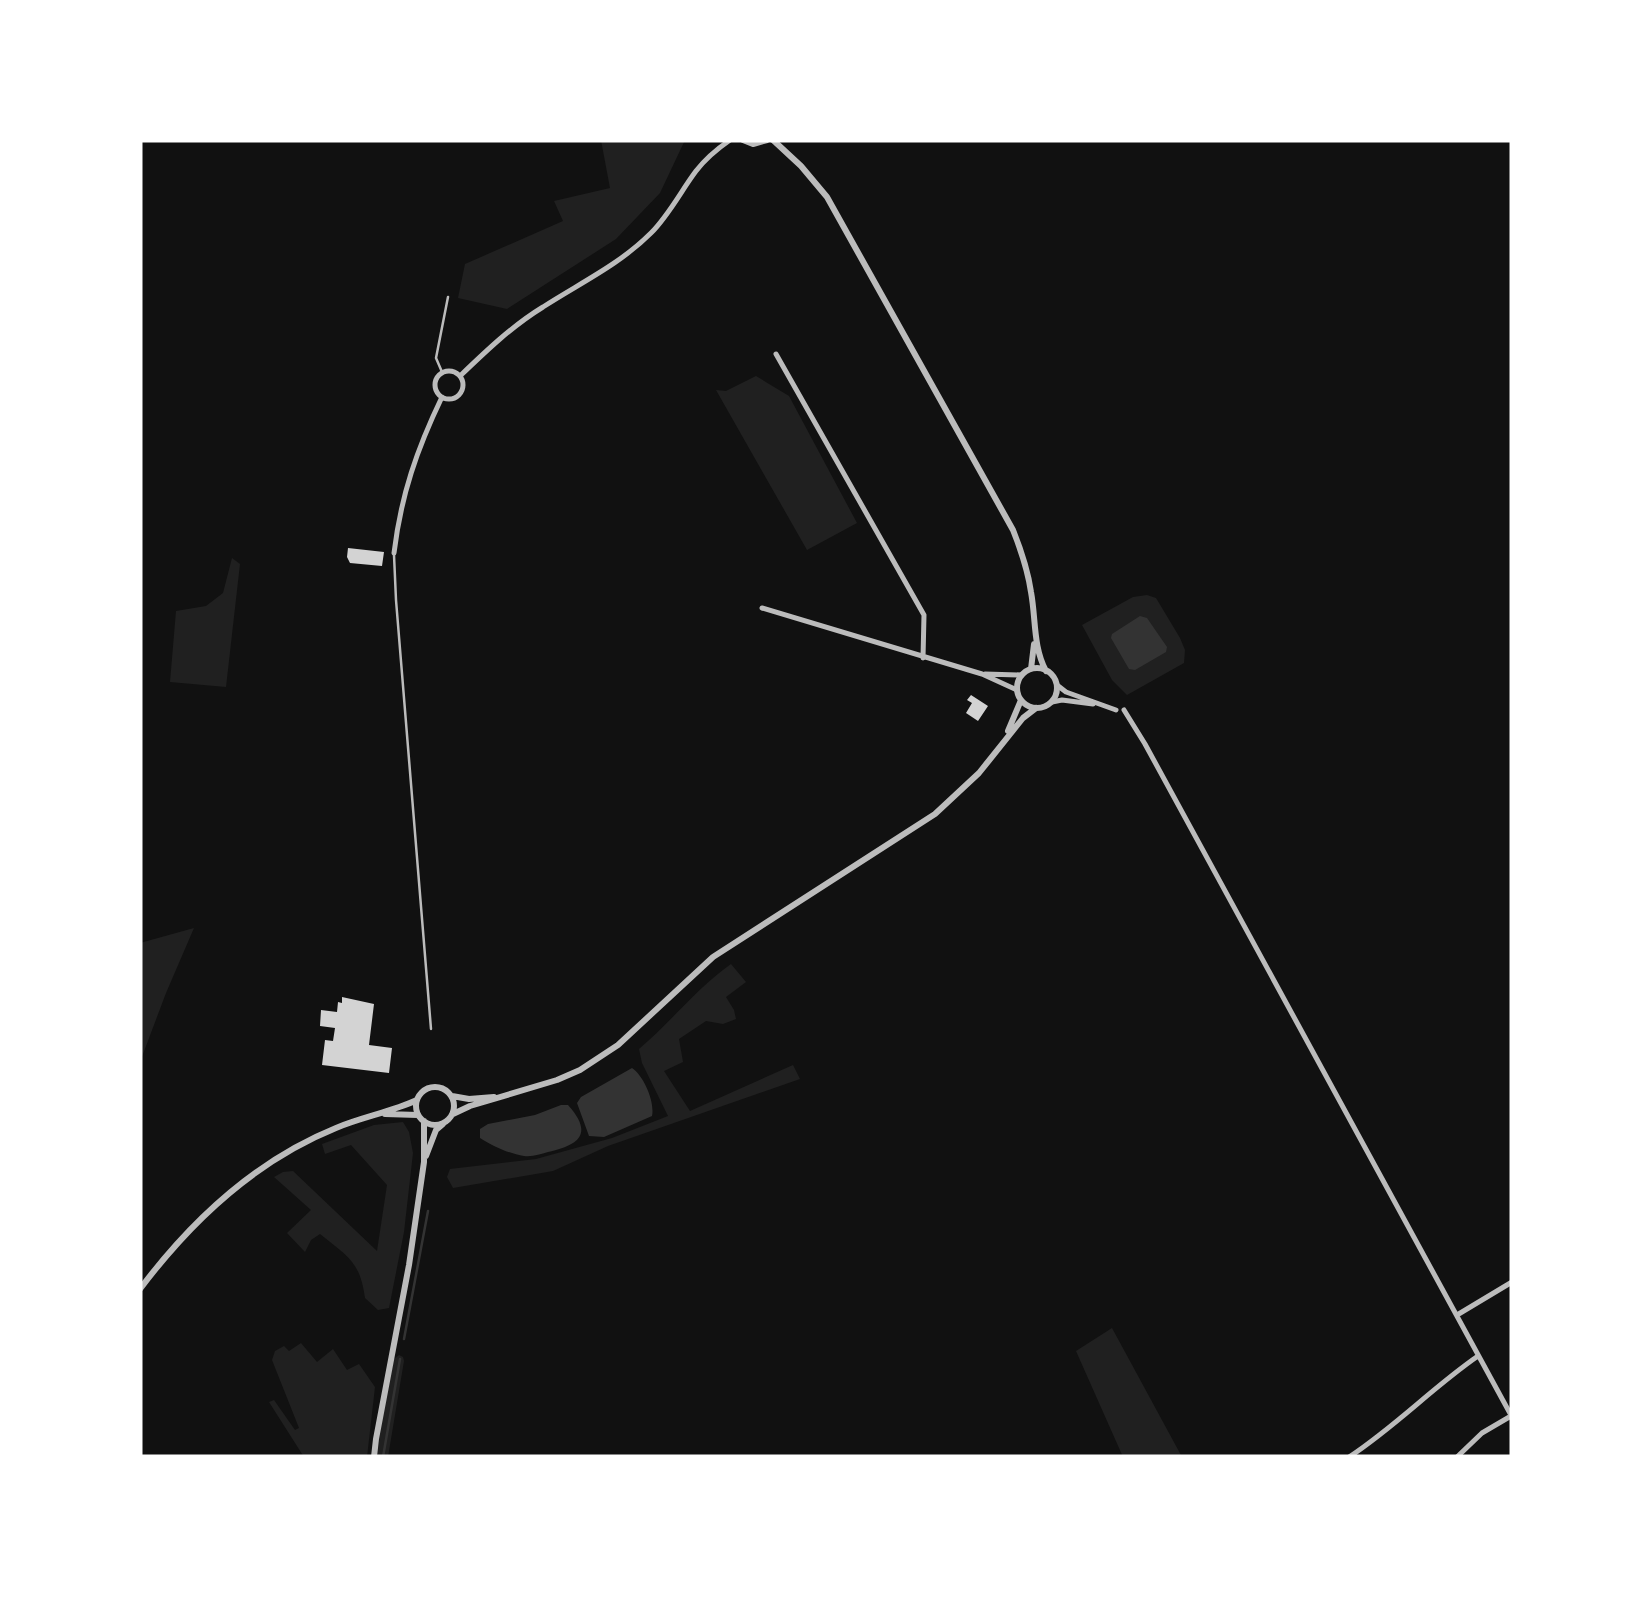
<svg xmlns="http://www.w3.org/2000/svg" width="1652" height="1597" font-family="Spectral,serif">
  <rect width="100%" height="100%" fill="#111"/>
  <path fill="#202020" d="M 601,140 L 685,140 L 660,193 L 616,239 L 507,309 L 458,298 L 465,264 L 563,221 L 554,201 L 610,188 Z
    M 756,376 L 789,396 L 857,523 L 807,550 L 716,390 L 726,391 Z
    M 232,558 L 240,564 L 226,687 L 170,682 L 176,611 L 206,606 L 223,593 Z
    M 1147,595 L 1156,598 L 1180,638 L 1185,650 L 1184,663 L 1127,695 L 1112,680 L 1082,625 L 1133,597 Z
    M 194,928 L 166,993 L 140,1062 L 140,943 Z
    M 731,964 L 746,982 L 726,997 L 734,1010 L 736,1019 L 723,1024 L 706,1021 L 679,1039 L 683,1062 L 664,1071 L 690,1111 L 793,1065 L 800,1079 L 608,1146 L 553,1171 L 453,1188 L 447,1177 L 450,1169 L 536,1159 L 612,1138 L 668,1116 L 642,1063 L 639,1049 C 671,1022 697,988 731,964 Z
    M 403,1122 L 409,1132 L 413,1153 L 404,1232 L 389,1308 L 378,1310 L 365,1298 C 360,1261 348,1257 320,1234 L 311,1240 L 305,1252 L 287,1233 L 311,1210 L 274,1177 L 283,1172 L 293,1171 L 377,1251 L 387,1185 L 351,1145 L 325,1154 L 322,1144 L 374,1125 Z
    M 1112,1328 L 1182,1457 L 1123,1457 L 1076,1351 Z
    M 301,1343 L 317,1362 L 333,1349 L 347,1370 L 359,1364 L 375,1387 L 367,1457 L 304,1457 L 269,1402 L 274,1400 L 295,1430 L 299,1428 L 272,1360 L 275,1351 L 284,1346 L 289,1351 Z
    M 399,1355 L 403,1357 L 404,1361 L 388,1457 L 377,1457 L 382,1419 L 394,1359 Z"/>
  <path fill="#333" d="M 1140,616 L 1147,618 L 1167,647 L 1166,652 L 1135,670 L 1129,669 L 1111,638 L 1112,634 Z
    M 632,1068 C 644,1076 655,1102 652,1116 L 604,1137 L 589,1136 L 577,1103 L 581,1097 Z
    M 561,1105 L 568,1105 C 594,1134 579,1145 548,1152 C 540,1154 533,1157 524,1156 C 510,1154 492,1146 480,1138 L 480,1129 L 488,1124 L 535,1115 Z"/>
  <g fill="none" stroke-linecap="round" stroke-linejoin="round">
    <path stroke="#333" stroke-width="2.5" d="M 404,1339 L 428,1211
      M 383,1457 L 400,1359"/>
  </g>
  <path fill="#d3d3d3" d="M 348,548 L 384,552 L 382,566 L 350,563 L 347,557 Z
    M 971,695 L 988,706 L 978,721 L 966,713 L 972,703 L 967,700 Z
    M 342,997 L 374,1004 L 369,1045 L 392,1048 L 389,1073 L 322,1065 L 325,1040 L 333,1041 L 335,1028 L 320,1026 L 321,1010 L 337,1012 L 338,1002 L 342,1003 Z"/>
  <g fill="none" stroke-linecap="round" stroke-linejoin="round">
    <path stroke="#bcbcbc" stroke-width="2.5" d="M 442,372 L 436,358 L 448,297
      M 394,555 L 396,600 L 431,1029"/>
    <path stroke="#bcbcbc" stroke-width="5" d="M 776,354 L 924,615 L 923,658
      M435 385a14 14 0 1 1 28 0a14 14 0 1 1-28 0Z
      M 460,376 C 486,351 512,326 543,307 C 580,283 619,265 651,233 C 669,215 681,191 696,171 C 706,158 717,149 730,140
      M 394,553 C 401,495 417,449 442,397
      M 762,608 L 982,674 L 1017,690
      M 985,674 L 1022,675
      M 1057,685 L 1066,692 L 1116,710
      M 1052,702 L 1062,700 L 1093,704
      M 1124,710 L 1145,744 L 1512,1417
      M 1457,1315 L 1512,1282
      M 1349,1457 C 1395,1427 1433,1387 1478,1356
      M 1457,1457 L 1482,1433 L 1511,1416"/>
    <path stroke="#bcbcbc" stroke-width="6" d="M 743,140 L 753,144 L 767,140
      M 773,140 L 801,166 L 827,197 L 1013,530 C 1021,550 1028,571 1031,592 C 1036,619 1033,647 1046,671
      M1017 688a20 20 0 1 1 40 0a20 20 0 1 1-40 0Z
      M 1031,669 L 1034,644
      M 1008,731 L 1021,700
      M416 1106a19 19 0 1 1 38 0a19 19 0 1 1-38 0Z
      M 452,1096 L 469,1099 L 494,1097
      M 385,1114 L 418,1115
      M 453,1114 L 470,1106 L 557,1080 L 580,1070 L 618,1045 L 713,957 L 935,814 L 979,773 L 1023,718 L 1036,708
      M 426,1156 L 436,1130 L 443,1124
      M 140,1289 C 191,1221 257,1160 336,1128 C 362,1117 391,1112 417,1100
      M 374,1457 L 376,1439 L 409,1265 L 424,1162 L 424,1121"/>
  </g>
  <rect width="1652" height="1597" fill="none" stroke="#ffffff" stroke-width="285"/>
</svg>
